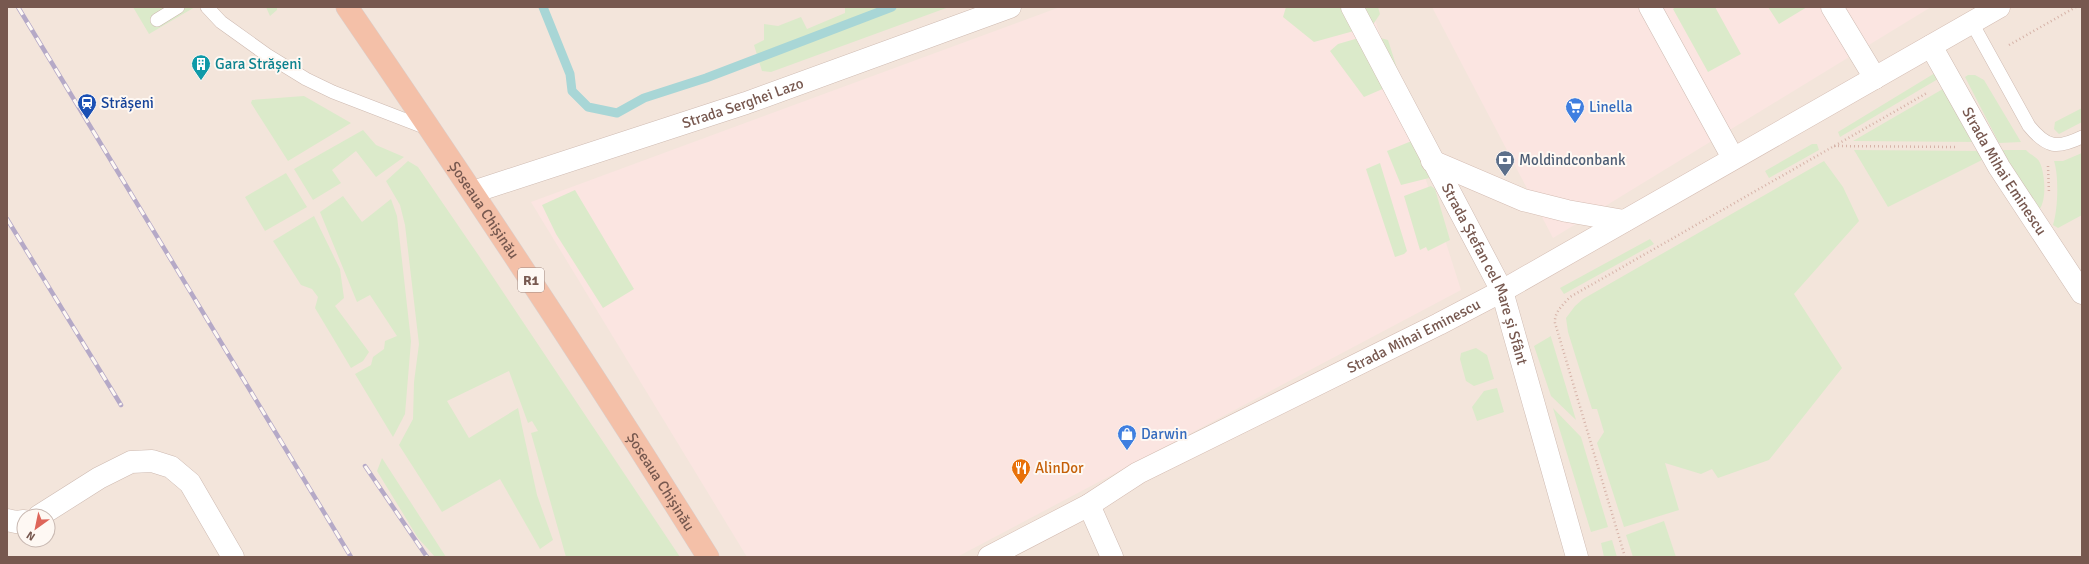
<svg xmlns="http://www.w3.org/2000/svg" width="2089" height="564" font-family="Signika,sans-serif">
  <rect width="100%" height="100%" fill="#fcf4ec"/>
  <path fill="#f3e5db" fill-rule="evenodd" d="M 7,7 L 2082,7 L 2082,557 L 7,557 ZM 24,516 L 48,516 L 48,540 L 24,540 Z"/>
  <path fill="#fbe5e1" d="M 1060,7 L 1371,7 L 1461,290 L 957,557 L 747,557 L 531,202 Z
    M 1432,7 L 1931,7 L 1553,238 Z"/>
  <path fill="#dbeaca" d="M 133,7 L 195,7 L 149,34 Z
    M 266,7 L 277,7 L 277,10 L 270,16 Z
    M 845,7 L 949,7 L 771,72 L 762,71 L 754,45 L 764,40 L 764,24 L 778,26 L 801,17 L 807,29 L 845,13 Z
    M 1286,7 L 1378,7 L 1380,14 L 1372,26 L 1314,42 L 1283,17 Z
    M 1676,7 L 1715,7 L 1741,54 L 1708,72 L 1673,9 Z
    M 1768,7 L 1807,7 L 1779,24 Z
    M 1369,35 L 1388,40 L 1401,81 L 1364,97 L 1330,51 L 1338,44 Z
    M 1935,73 L 1938,79 L 1840,137 L 1838,132 Z
    M 1968,75 L 1975,75 L 1984,80 L 2021,142 L 1999,143 L 1965,77 Z
    M 1948,86 L 1978,142 L 1853,141 Z
    M 304,96 L 351,123 L 288,161 L 251,103 L 252,100 Z
    M 2082,108 L 2082,122 L 2059,134 L 2054,129 L 2055,122 Z
    M 363,130 L 376,145 L 404,157 L 376,177 L 356,151 L 332,170 L 341,183 L 313,200 L 294,169 Z
    M 1419,138 L 1433,177 L 1401,185 L 1387,151 Z
    M 1812,144 L 1817,144 L 1819,150 L 1769,178 L 1765,171 Z
    M 1854,150 L 1983,151 L 1986,158 L 1888,207 Z
    M 2002,150 L 2026,150 C 2030,155 2038,157 2040,163 C 2045,174 2047,200 2039,210 L 2031,200 Z
    M 2082,153 L 2082,215 L 2058,228 L 2053,225 C 2058,210 2059,176 2054,161 L 2063,161 Z
    M 408,161 L 418,167 L 479,256 L 680,557 L 566,557 L 531,433 L 538,431 L 532,421 L 528,423 L 509,371 L 447,401 L 469,438 L 518,408 L 537,495 L 553,540 L 540,549 L 500,479 L 442,512 L 399,445 L 413,419 L 414,382 L 419,344 L 405,225 L 400,205 L 386,181 Z
    M 1824,161 L 1843,187 L 1859,221 L 1794,294 L 1842,368 L 1769,460 L 1718,478 L 1712,469 L 1701,474 L 1665,463 L 1679,510 L 1624,527 L 1597,443 L 1604,432 L 1597,409 L 1592,409 L 1568,332 L 1566,318 L 1575,306 L 1583,299 Z
    M 1380,163 L 1407,251 L 1404,254 L 1395,257 L 1366,169 Z
    M 286,173 L 307,207 L 265,231 L 245,197 Z
    M 1431,186 L 1435,189 L 1450,240 L 1428,251 L 1426,247 L 1420,250 L 1404,196 Z
    M 575,190 L 634,289 L 603,308 L 556,234 L 542,205 Z
    M 343,196 L 362,222 L 391,199 L 397,216 L 411,341 L 405,414 L 393,437 L 355,374 L 371,365 L 373,357 L 384,349 L 385,341 L 397,336 L 370,295 L 357,302 L 320,212 Z
    M 314,216 L 340,269 L 344,298 L 335,306 L 369,352 L 363,361 L 351,368 L 315,308 L 318,297 L 312,289 L 301,285 L 273,241 Z
    M 1650,239 L 1654,244 L 1564,294 L 1560,288 Z
    M 1551,336 L 1551,337 L 1576,420 L 1551,396 L 1534,346 Z
    M 1476,348 L 1487,355 L 1494,379 L 1474,386 L 1466,381 L 1460,359 L 1461,353 Z
    M 1497,388 L 1504,412 L 1477,421 L 1472,407 L 1484,391 Z
    M 1553,408 L 1581,437 L 1608,527 L 1591,532 Z
    M 382,458 L 446,557 L 435,557 L 418,538 L 377,471 Z
    M 1664,521 L 1676,557 L 1633,557 L 1626,535 Z
    M 1612,540 L 1617,557 L 1604,557 L 1601,543 Z"/>
  <g fill="none" stroke-linecap="round" stroke-linejoin="round">
    <path stroke="#a8d6d6" stroke-width="9" d="M 543,7 L 570,74 L 572,91 L 588,107 L 617,113 L 644,98 L 706,78 L 892,7"/>
    <g stroke="#cebab1" stroke-width="14">
      <path id="service" d="M 207,7 L 221,22 L 267,55 L 306,79 L 333,92 L 429,129
        M 157,20 L 178,7
        M 1972,23 L 2029,126 C 2047,148 2057,149 2082,137"/>
    </g>
    <g stroke="#cebab1" stroke-width="23">
      <g id="minor">
        <path d="M 1650,7 L 1733,158"/>
        <path d="M 1832,7 L 1875,78"/>
        <path id="s1" d="M 1931,46 L 1999,167 L 2082,293"/>
        <path id="s2" d="M 473,192 L 746,103 L 1010,7"/>
        <path d="M 1089,505 L 1112,557"/>
        <path d="M 39,516 L 99,478 L 131,462 L 152,461 L 171,467 L 190,483 L 233,557"/>
        <path d="M 7,520 L 16,522 L 24,521"/>
      </g>
    </g>
    <g stroke="#cebab1" stroke-width="23">
      <g id="tertiary">
        <path id="s3" d="M 1352,7 L 1502,291 L 1577,557"/>
      </g>
    </g>
    <g stroke="#d4bcb2" stroke-width="23">
      <g id="secondary">
        <path d="M 1432,161 L 1523,200 L 1567,211 L 1624,221"/>
        <path id="s4" d="M 989,557 L 1089,505 L 1138,473 L 1439,324 L 1502,291 L 1999,7"/>
      </g>
    </g>
    <g stroke="#d9d0ce" stroke-width="23">
      <g id="trunk">
        <path id="s5" d="M 347,7 C 471,188 592,371 708,557"/>
      </g>
    </g>
    <path stroke="#d6b3a8" stroke-width="2.5" stroke-dasharray="1 3" stroke-linecap="butt" d="M 2009,45 L 2076,7
      M 1834,146 L 1957,147
      M 2048,166 L 2049,193
      M 1625,557 L 1555,323 C 1554,312 1563,305 1570,297 L 1927,93"/>
    <use href="#service" stroke="#fff" stroke-width="13"/>
    <use href="#minor" stroke="#fff" stroke-width="22"/>
    <use href="#tertiary" stroke="#fff" stroke-width="22"/>
    <use href="#secondary" stroke="#fff" stroke-width="22"/>
    <use href="#trunk" stroke="#f4c0a8" stroke-width="22"/>
    <g stroke="#b5a9c7" stroke-width="4.5">
      <path id="rail" d="M 18,7 L 351,557
        M 7,219 L 121,405
        M 365,466 L 427,557"/>
    </g>
    <use href="#rail" stroke="#fef8f3" stroke-width="3" stroke-dasharray="9" stroke-linecap="butt"/>
  </g>
  <defs>
    <g id="building-pin" transform="scale(1)"><path d="M0 17L-7.5 6A9.5 9.5 0 1 1 7.5 6Z" fill="#0f9aa8" stroke="#fef8f3"/><path d="M-4-6H4V6H1V3H-1V6H-4ZM-2.5-4.3h1.7v1.8h-1.7ZM.8-4.3h1.7v1.8H.8ZM-2.5-1h1.7V.8h-1.7ZM.8-1h1.7V.8H.8Z" fill="#fff"/></g>
    <g id="station-pin" transform="scale(1)"><path d="M0 17L-7.5 6A9.5 9.5 0 1 1 7.5 6Z" fill="#1a4fb4" stroke="#fef8f3"/><path d="M-3-6H3Q5-6 5-4V2Q5 4 3 4L4.5 6H3L1.5 4h-3L-3 6H-4.5L-3 4Q-5 4-5 2V-4Q-5-6-3-6ZM-3.5-4v3h7v-3ZM-3.5 1v1.5H-2V1ZM2 1v1.5H3.5V1Z" fill="#fff"/></g>
    <g id="supermarket-pin" transform="scale(1)"><path d="M0 17L-7.5 6A9.5 9.5 0 1 1 7.5 6Z" fill="#3f7fe0" stroke="#fef8f3"/><path d="M-6-5.5h2.5l.6 2H6L4.5 2H-2.5L-4.4-4H-6ZM-1.5 3.2a1.3 1.3 0 1 0 .1 0ZM3 3.2a1.3 1.3 0 1 0 .1 0Z" fill="#fff"/></g>
    <g id="bank-pin" transform="scale(1)"><path d="M0 17L-7.5 6A9.5 9.5 0 1 1 7.5 6Z" fill="#5c6f8a" stroke="#fef8f3"/><path d="M-6-4H6V4H-6ZM0-2.3a2.3 2.3 0 1 0 0 4.6a2.3 2.3 0 1 0 0-4.6Z" fill="#fff"/></g>
    <g id="shop-pin" transform="scale(1)"><path d="M0 17L-7.5 6A9.5 9.5 0 1 1 7.5 6Z" fill="#3f7fe0" stroke="#fef8f3"/><path d="M-5-2.5h2.3a2.7 3.5 0 0 1 5.4 0H5L5.5 6h-11ZM-1.5-2.5h3a1.5 2.3 0 0 0-3 0Z" fill="#fff"/></g>
    <g id="restaurant-pin" transform="scale(1)"><path d="M0 17L-7.5 6A9.5 9.5 0 1 1 7.5 6Z" fill="#e8710a" stroke="#fef8f3"/><path d="M-5-6h1v4h1v-4h1v4h1v-4h1v5L-1.5 .5V6h-2V.5L-5-1ZM5-6V6H3V1.5H1.5Q1.5-4 5-6Z" fill="#fff"/></g>
  </defs>
  <g fill-rule="evenodd">
    <use href="#building-pin" x="201" y="64"/>
    <use href="#station-pin" x="87" y="103"/>
    <use href="#supermarket-pin" x="1575" y="107"/>
    <use href="#bank-pin" x="1505" y="160"/>
    <use href="#shop-pin" x="1127" y="434"/>
    <use href="#restaurant-pin" x="1021" y="468"/>
  </g>
  <g text-anchor="middle" dominant-baseline="central" stroke-width="4" stroke-linejoin="round" paint-order="stroke">
    <rect fill="#fef8f3" stroke="#a08880" stroke-width="1" x="518" y="268" width="26" height="24" rx="3"/>
    <g font-size="14" font-weight="bold" fill="#77584f">
      <text x="531" y="280">R1</text>
    </g>
    <g font-size="15" fill="#0d838f" stroke="#fef8f3" text-anchor="start">
      <text x="215" y="64">Gara Strășeni</text>
    </g>
    <g font-size="15" fill="#164399" stroke="#fef8f3" text-anchor="start">
      <text x="101" y="103">Strășeni</text>
    </g>
    <g font-size="15" fill="#77584f" stroke="#fef8f3">
      <text stroke="none"><textPath href="#s2" startOffset="284">Strada Serghei Lazo</textPath></text>
      <text stroke="none"><textPath href="#s1" startOffset="145">Strada Mihai Eminescu</textPath></text>
      <text stroke="none"><textPath href="#s5" startOffset="245">Șoseaua Chișinău</textPath></text>
      <text stroke="none"><textPath href="#s3" startOffset="299">Strada Ștefan cel Mare și Sfânt</textPath></text>
      <text stroke="none"><textPath href="#s4" startOffset="479">Strada Mihai Eminescu</textPath></text>
      <text stroke="none"><textPath href="#s5" startOffset="569">Șoseaua Chișinău</textPath></text>
    </g>
    <g font-size="15" fill="#366cbe" stroke="#fef8f3" text-anchor="start">
      <text x="1589" y="107">Linella</text>
      <text x="1141" y="434">Darwin</text>
    </g>
    <g font-size="15" fill="#4e5e75" stroke="#fef8f3" text-anchor="start">
      <text x="1519" y="160">Moldindconbank</text>
    </g>
    <g font-size="15" fill="#c56008" stroke="#fef8f3" text-anchor="start">
      <text x="1035" y="468">AlinDor</text>
    </g>
  </g>
  <rect width="2089" height="564" fill="none" stroke="#77584f" stroke-width="16"/>
  <g transform="translate(36 528) rotate(213)"><circle r="19" fill="#fef8f3" stroke="#c8b8b1"/>
  <path d="M0-3L7 15L0 10L-7 15Z" fill="#de6559"/>
  <text y="-6" font-size="11" font-weight="bold" text-anchor="middle" fill="#77584f">N</text>
  </g>
</svg>
